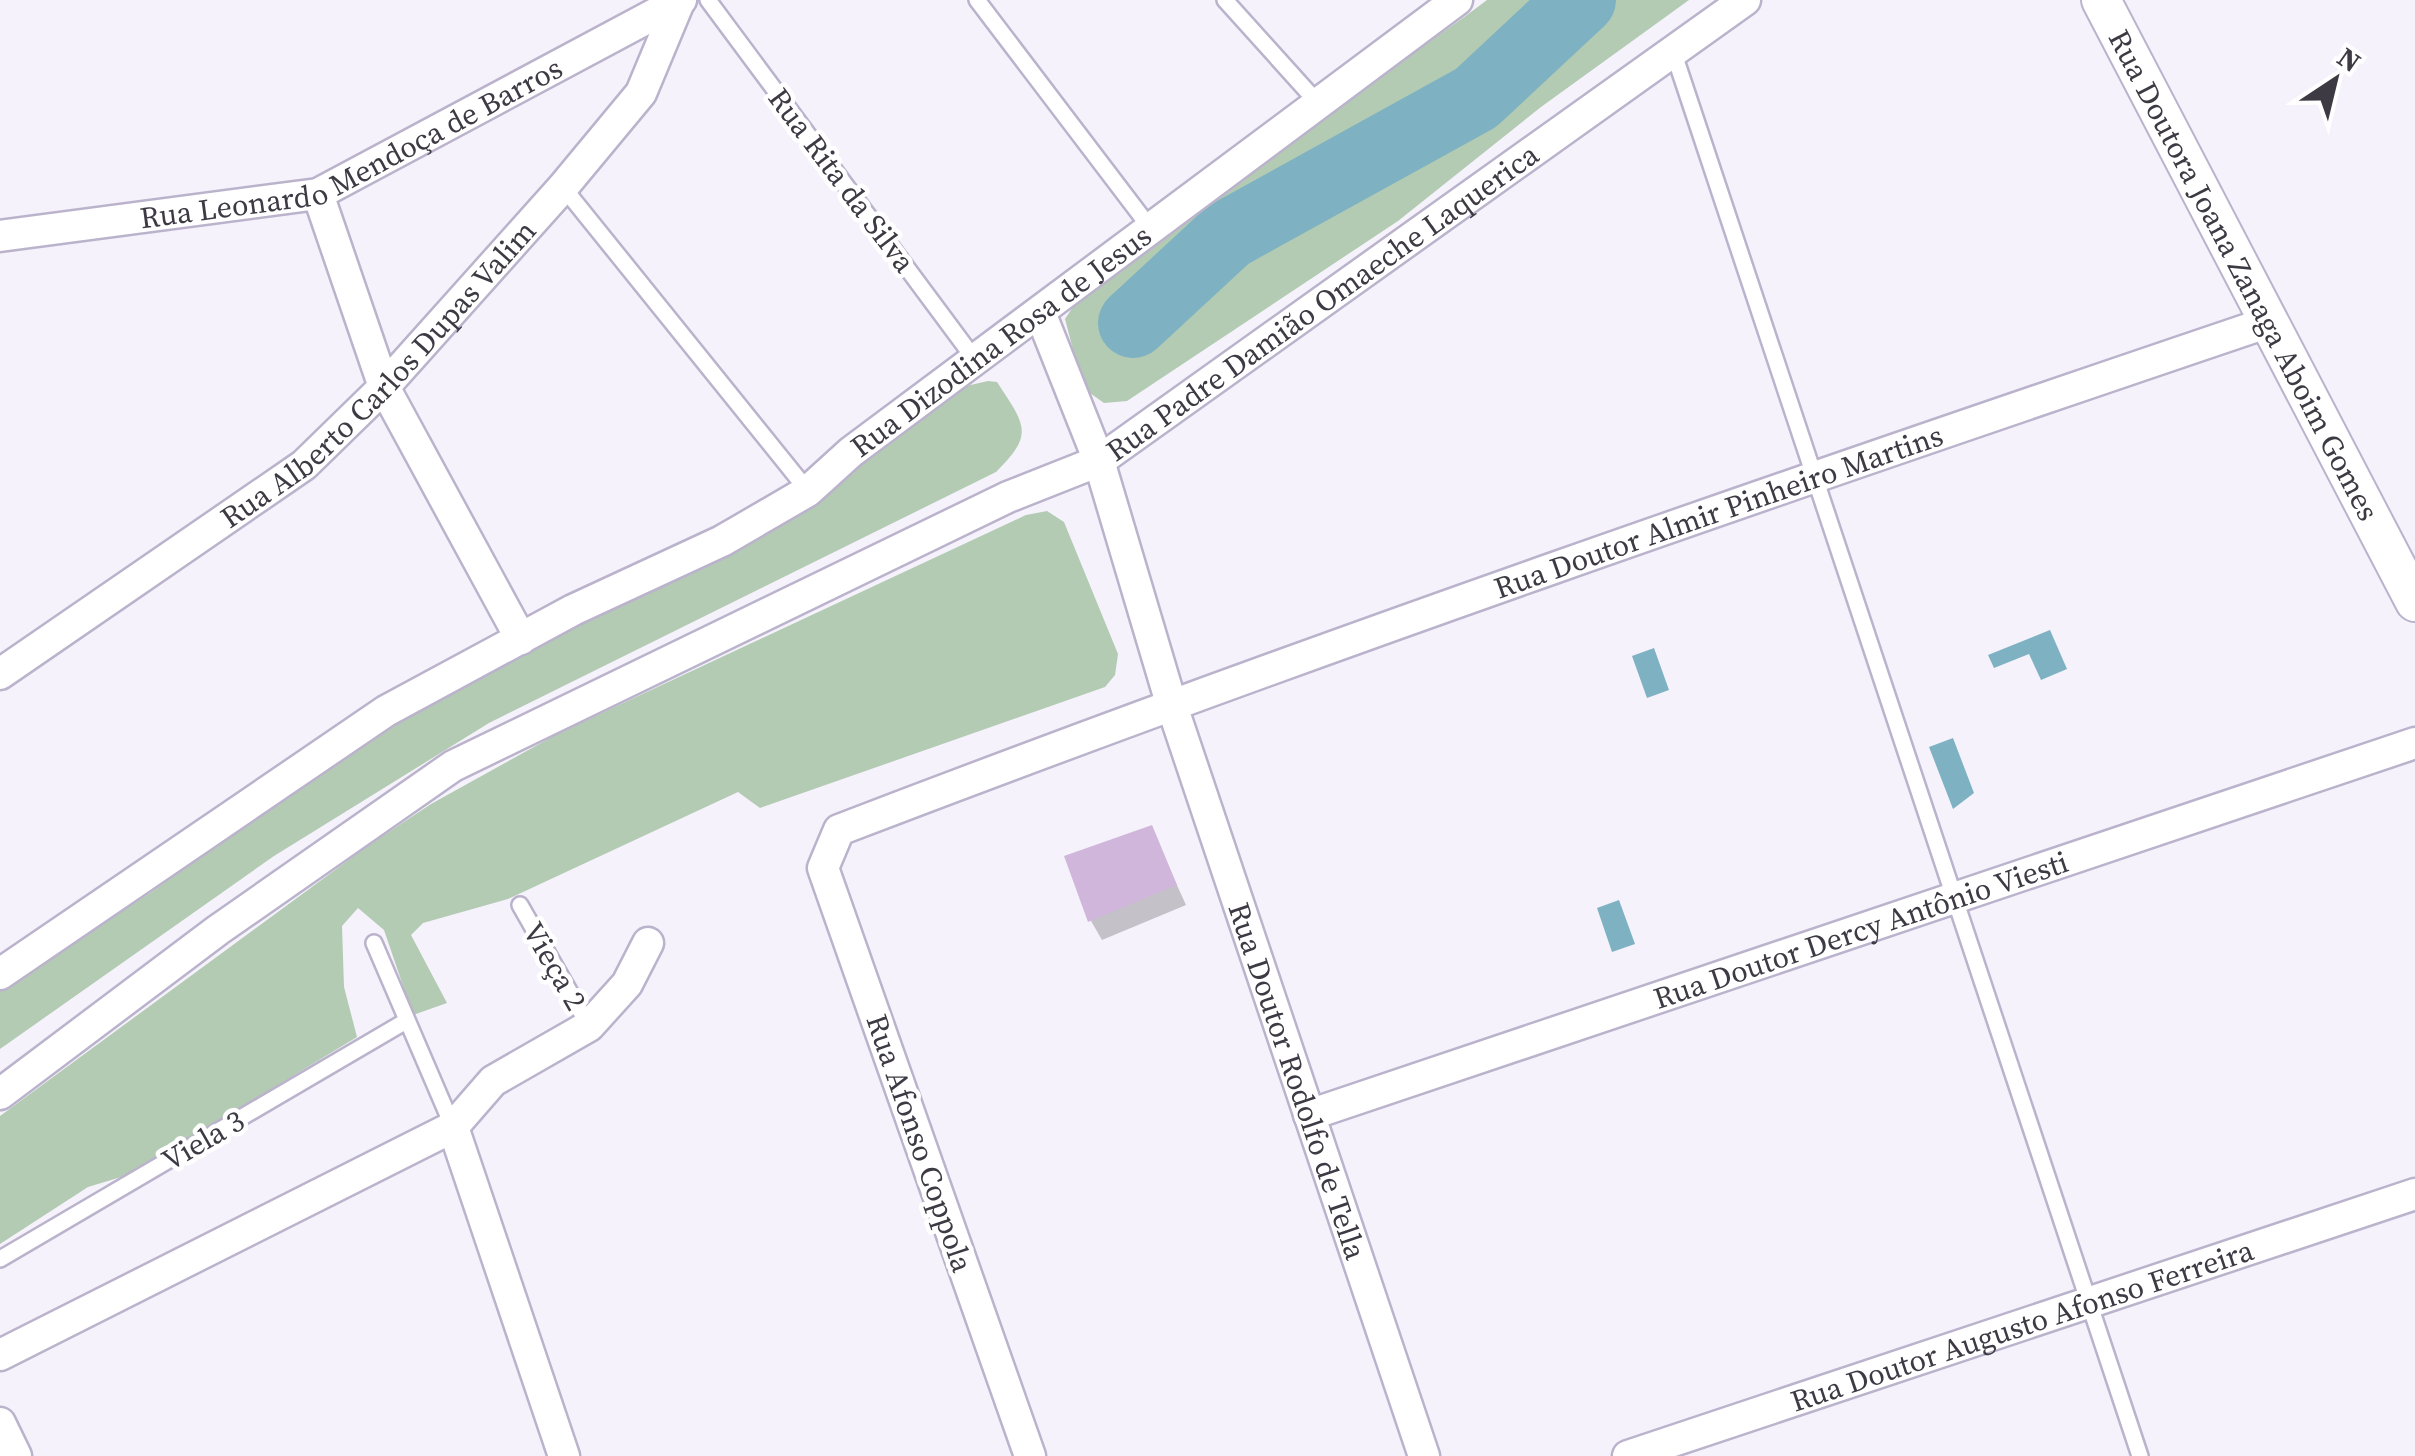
<svg xmlns="http://www.w3.org/2000/svg" width="2415" height="1456" font-family="'Source Serif 4',serif">
  <rect width="100%" height="100%" fill="#f5f2fc"/>
  <path fill="#b3cbb3" d="M 1487,0 L 1689,0 L 1541,107 L 1398,221 L 1127,401 L 1104,403 L 1083,388 L 1065,319 L 1079,298 C 1161,237 1243,175 1324,114 C 1377,74 1434,41 1487,0 Z
    M 988,381 L 997,382 C 1025,425 1035,434 996,472 L 489,723 L 274,856 L 0,1049 L 0,982 L 150,893 L 375,733 L 661,582 L 893,429 L 966,386 Z
    M 1047,511 L 1064,522 L 1118,654 L 1115,675 L 1105,687 L 760,808 L 738,792 L 508,899 L 423,923 L 411,935 L 447,1003 L 413,1015 L 384,930 L 358,908 L 342,926 L 344,987 L 357,1037 L 131,1174 L 88,1187 L 0,1244 L 0,1116 L 369,845 L 431,804 L 559,733 L 1026,515 Z"/>
  <path fill="#7eb2c2" d="M 2050,630 L 2067,669 L 2041,680 L 2029,654 L 1994,668 L 1988,655 Z
    M 1654,648 L 1669,690 L 1647,698 L 1632,656 Z
    M 1953,738 L 1974,793 L 1953,809 L 1929,747 Z
    M 1619,900 L 1635,944 L 1612,952 L 1597,908 Z"/>
  <path fill="#0003" d="M 1151,828 L 1186,905 L 1102,940 L 1091,921 Z"/>
  <g fill="none" stroke-linecap="round" stroke-linejoin="round">
    <path stroke="#7eb2c2" stroke-width="70" d="M 1133,323 L 1228,235 L 1476,98 L 1581,0"/>
  </g>
  <path fill="#d1b6db" d="M 1152,825 L 1177,885 L 1088,922 L 1064,856 Z"/>
  <g fill="none" stroke-linecap="round" stroke-linejoin="round">
    <g stroke="#bbb3cc" stroke-width="20">
      <path id="service" d="M 708,0 L 976,361
        M 977,0 L 1151,229
        M 1225,0 L 1316,101
        M 1674,54 L 2140,1456
        M 563,187 L 808,491
        M 520,905 L 589,1026
        M 374,943 L 453,1127
        M 0,1259 L 406,1021"/>
    </g>
    <g stroke="#bbb3cc" stroke-width="35">
      <g id="minor">
        <path d="M 318,194 L 384,387 L 521,639"/>
        <path id="s1" d="M 0,236 L 318,194 L 681,0"/>
        <path id="s2" d="M 1041,315 L 1099,461 L 1171,703 L 1424,1456"/>
        <path id="s3" d="M 0,674 L 304,465 L 384,387 L 563,187 L 641,93 L 679,2"/>
        <path id="s4" d="M 0,974 L 386,711 L 573,610 L 722,541 L 808,491 L 851,452 L 1457,0"/>
        <path id="s5" d="M 0,1094 L 218,930 L 453,766 L 1008,497 L 1099,461 L 1745,0"/>
        <path id="s6" d="M 1309,1115 L 2415,743"/>
        <path d="M 453,1127 L 564,1456"/>
        <path d="M 0,1355 L 453,1127 L 493,1081 L 589,1026 L 627,984 L 648,943"/>
        <path d="M 0,1423 L 16,1456"/>
        <path id="s7" d="M 1030,1456 L 823,868 L 839,830 C 1311,649 1790,484 2269,322"/>
        <path id="s8" d="M 1628,1456 L 2415,1194"/>
      </g>
    </g>
    <g stroke="#bbb3cc" stroke-width="42">
      <g id="tertiary">
        <path id="s9" d="M 2101,0 L 2415,602"/>
      </g>
    </g>
    <use href="#service" stroke="#fff" stroke-width="15"/>
    <use href="#minor" stroke="#fff" stroke-width="30"/>
    <use href="#tertiary" stroke="#fff" stroke-width="38"/>
  </g>
  <g text-anchor="middle" dominant-baseline="central" stroke-width="9" stroke-linejoin="round" paint-order="stroke">
    <g font-size="30" fill="#3d3a44" stroke="#fff">
      <text stroke="none"><textPath href="#s1" startOffset="368">Rua Leonardo Mendoça de Barros</textPath></text>
      <text transform="translate(842 180) rotate(53)">Rua Rita da Silva</text>
      <text stroke="none"><textPath href="#s9" startOffset="310">Rua Doutora Joana Zanaga Aboim Gomes</textPath></text>
      <text stroke="none"><textPath href="#s5" startOffset="1548">Rua Padre Damião Omaeche Laquerica</textPath></text>
      <text stroke="none"><textPath href="#s4" startOffset="1188">Rua Dizodina Rosa de Jesus</textPath></text>
      <text stroke="none"><textPath href="#s3" startOffset="485">Rua Alberto Carlos Dupas Valim</textPath></text>
      <text stroke="none"><textPath href="#s7" startOffset="1600">Rua Doutor Almir Pinheiro Martins</textPath></text>
      <text stroke="none"><textPath href="#s6" startOffset="582">Rua Doutor Dercy Antônio Viesti</textPath></text>
      <text transform="translate(555 966) rotate(60)">Vieça 2</text>
      <text stroke="none"><textPath href="#s2" startOffset="808">Rua Doutor Rodolfo de Tella</textPath></text>
      <text transform="translate(203 1140) rotate(-30)">Viela 3</text>
      <text transform="translate(920 1143) rotate(71)">Rua Afonso Coppola</text>
      <text stroke="none"><textPath href="#s8" startOffset="415">Rua Doutor Augusto Afonso Ferreira</textPath></text>
    </g>
  </g>
  <g transform="translate(2335 80) rotate(35)" stroke="#ffffff" stroke-width="8" paint-order="stroke">
  <path d="M0-8L18 38L0 25L-18 38Z" fill="#3d3a44"/>
  <text y="-15" font-size="28" font-weight="bold" text-anchor="middle" fill="#3d3a44">N</text>
  </g>
</svg>
